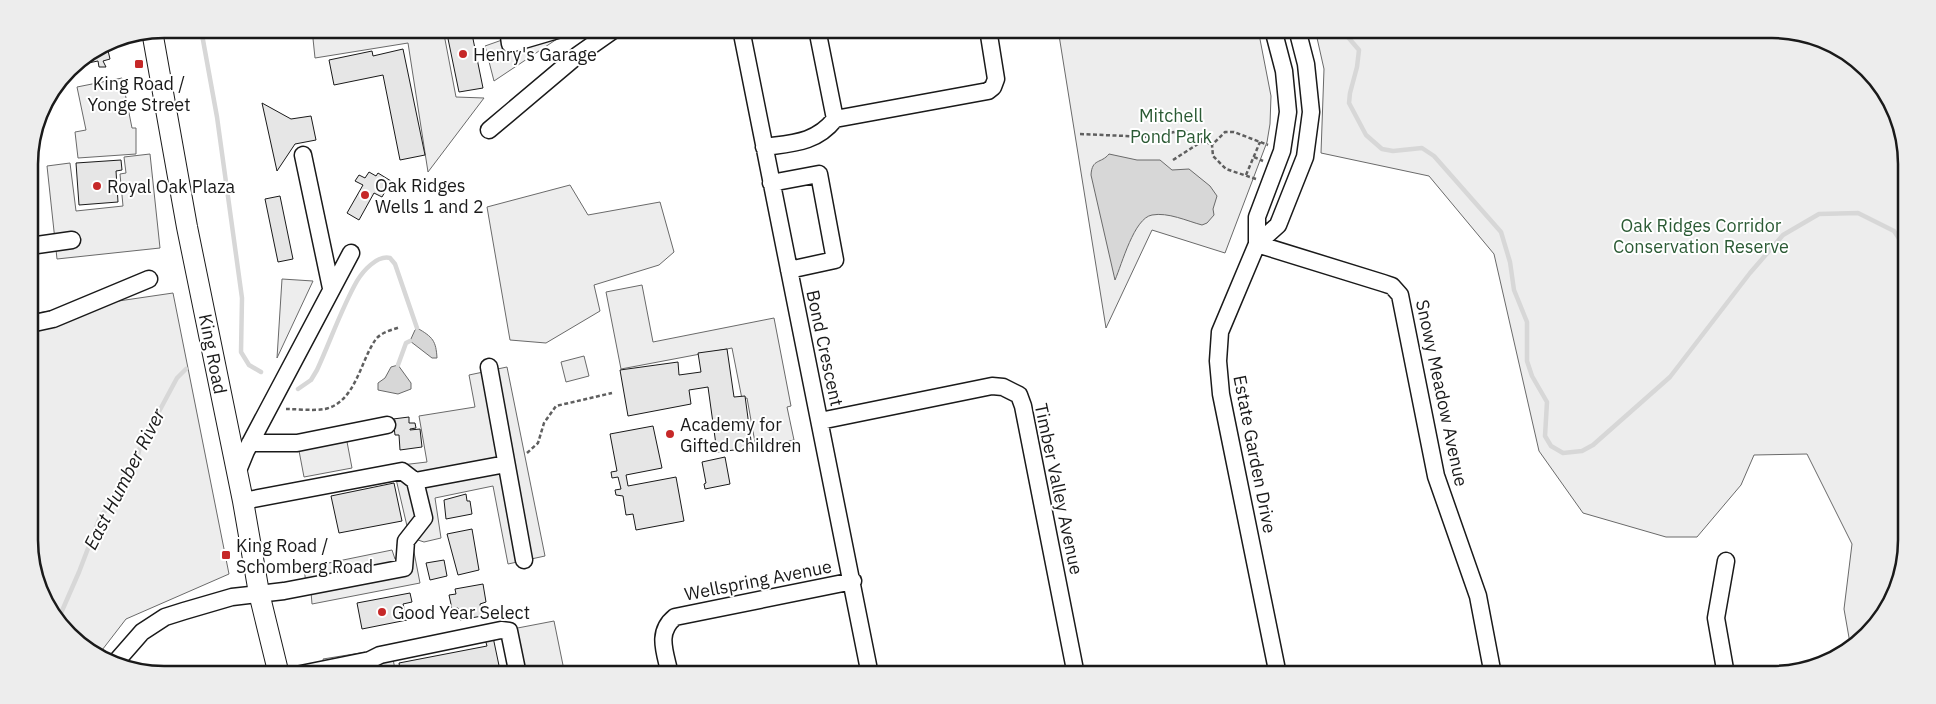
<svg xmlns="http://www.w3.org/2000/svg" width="1936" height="704" font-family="'IBM Plex Sans',sans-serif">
  <rect width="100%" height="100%" fill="#fff"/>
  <path fill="#ededed" stroke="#6a6a6a" d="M 312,29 L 443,29 L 456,97 L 484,98 L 428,172 L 408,43 L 315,58 Z
    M 533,29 L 572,29 L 494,81 L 485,46 L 502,40 L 500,33 Z
    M 1058,29 L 1258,29 L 1271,96 L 1270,124 L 1267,142 L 1225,253 L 1152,230 L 1106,328 Z
    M 1315,29 L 1773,29 L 1816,36 L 1874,75 L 1906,145 L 1907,541 L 1900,584 L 1855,647 L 1851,649 L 1844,609 L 1852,544 L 1807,454 L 1754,455 L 1741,485 L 1697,537 L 1666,537 L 1583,513 L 1539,451 L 1494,254 L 1429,176 L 1321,153 L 1324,69 Z
    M 122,78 L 132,128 L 136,128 L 136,154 L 78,158 L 75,132 L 86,130 L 77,87 Z
    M 150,154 L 160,248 L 57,259 L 47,166 L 70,163 L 76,211 L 123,206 L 120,174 L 126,173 L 124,157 Z
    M 570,185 L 588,215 L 660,202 L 674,252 L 659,265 L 594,285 L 600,311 L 546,343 L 510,340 L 487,207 Z
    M 282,279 L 313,281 L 277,358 Z
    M 642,285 L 653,342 L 774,318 L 791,406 L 787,407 L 794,440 L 756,448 L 747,398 L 742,399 L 732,348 L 621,369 L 606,292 Z
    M 173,293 L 229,574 L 126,619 L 99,654 L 62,629 L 31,567 L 30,314 Z
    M 584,356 L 589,376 L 566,382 L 561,362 Z
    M 507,367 L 545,556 L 508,564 L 493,486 L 435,498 L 441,538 L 424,542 L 415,539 L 412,542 L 420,583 L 312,604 L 311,592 L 307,592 L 304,568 L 392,550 L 395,559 L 399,554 L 397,545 L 407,526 L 393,466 L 427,462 L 419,416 L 475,407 L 469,375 Z
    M 344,426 L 352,468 L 304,477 L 296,435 Z
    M 554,621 L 565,675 L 510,675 L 502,631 Z
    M 391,648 L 396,675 L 326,675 L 323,659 Z"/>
  <path fill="#d7d7d7" stroke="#6a6a6a" d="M 1109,154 L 1137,160 L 1160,160 L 1172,170 L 1189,169 L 1210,186 L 1217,196 L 1213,209 L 1214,215 L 1207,223 L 1202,225 C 1187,221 1168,212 1152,215 C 1134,218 1122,264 1115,280 L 1091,175 C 1092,158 1101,164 1109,154 Z
    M 417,328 C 433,337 436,341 437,358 L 432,358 L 410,341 L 415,330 Z
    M 398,365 L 411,383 L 411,389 L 398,394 L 378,390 L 378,383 L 385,378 L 391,367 Z"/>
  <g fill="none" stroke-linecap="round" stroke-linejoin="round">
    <path stroke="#d7d7d7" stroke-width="4.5" d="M 201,29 L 217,117 L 242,298 L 241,352 L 249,365 L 261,372
      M 1341,29 L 1359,50 L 1357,67 L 1350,93 L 1349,103 L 1366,135 L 1382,149 L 1393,151 L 1422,148 L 1434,156 L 1501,232 L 1510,262 L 1514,290 L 1527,322 L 1527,361 L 1532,376 L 1547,402 L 1545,436 L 1551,446 L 1563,453 L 1582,451 L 1593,445 L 1670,377 L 1750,273 L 1783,235 L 1819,214 L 1858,213 L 1894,231 L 1906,249
      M 398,365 L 406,343 L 410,341
      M 298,389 L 311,380 L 317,370 C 330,342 342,307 357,281 C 363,271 377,255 390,258 L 395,264 L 417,328
      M 58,620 L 79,572 L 100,517 L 109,506 L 123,475 L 138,455 L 140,447 L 177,378 L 186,369"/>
  </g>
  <path fill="#e6e6e6" stroke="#1a1a1a" d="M 446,29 L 471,29 L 483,88 L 459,92 Z
    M 106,42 L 110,59 L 103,61 L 106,67 L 99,67 L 98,61 L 83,64 L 81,58 Z
    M 403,49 L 425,155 L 400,160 L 383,75 L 334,85 L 329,60 L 372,51 L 373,56 Z
    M 262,103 L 291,119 L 311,116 L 316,140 L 295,144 L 277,171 Z
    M 121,160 L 122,170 L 116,171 L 118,202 L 79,205 L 76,163 Z
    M 29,168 L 31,168 L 33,189 L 29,189 Z
    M 369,172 L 376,176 L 378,173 L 391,181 L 382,197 L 374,193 L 359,220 L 347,213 L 363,185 L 355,181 L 359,175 L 365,178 Z
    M 280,196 L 293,259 L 278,262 L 265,199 Z
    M 727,349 L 734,397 L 745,396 L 752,448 L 717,452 L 708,387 L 689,390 L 691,404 L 628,416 L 620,370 L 678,362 L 679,375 L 701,372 L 698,353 Z
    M 409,417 L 409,423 L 415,423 L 416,428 L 410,429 L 410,430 L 420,429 L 422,447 L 400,450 L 399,435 L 395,435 L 393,419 Z
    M 653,426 L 662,468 L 626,475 L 628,486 L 676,477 L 684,521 L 636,530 L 633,514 L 626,515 L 623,496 L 616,495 L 615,490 L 621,489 L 618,477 L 612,478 L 611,472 L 617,471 L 610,434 Z
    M 725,457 L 730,484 L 705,489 L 704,484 L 706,483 L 702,462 Z
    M 394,483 L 402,521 L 339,533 L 331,496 Z
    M 466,494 L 467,501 L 470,501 L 472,514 L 446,519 L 444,500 Z
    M 472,529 L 479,570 L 458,575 L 447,534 Z
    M 444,560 L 447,576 L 430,580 L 426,563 Z
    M 483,584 L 486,602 L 480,604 L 482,616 L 460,620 L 458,608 L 452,609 L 449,595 L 456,594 L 455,589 Z
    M 410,593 L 412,602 L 403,604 L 407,620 L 362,629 L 357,603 Z
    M 493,637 L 501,675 L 401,675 L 399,663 L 487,646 L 485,639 Z"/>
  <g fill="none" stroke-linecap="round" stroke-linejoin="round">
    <g stroke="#1a1a1a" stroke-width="19">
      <path id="minor" d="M 508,29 L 510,44 L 561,29
        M 741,29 L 870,675
        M 817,29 L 835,119
        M 489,130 L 578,55 L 615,29
        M 764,147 C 793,143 816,143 835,119 L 988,91 L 993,87 L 996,79 L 988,29
        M 303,155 L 331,288
        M 771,183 L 819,174 L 835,260 L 789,270
        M 1257,244 L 1383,283 L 1392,286 L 1400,295 L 1436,476 L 1478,596 L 1493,675
        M 1257,244 L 1257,217 L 1282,151 L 1288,112 L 1284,71 L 1273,29
        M 30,246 L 72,240
        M 30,324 L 53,319 L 149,279
        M 489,367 L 524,560
        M 820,421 L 992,386 L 1003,387 L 1019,395 L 1023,406 L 1076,675
        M 250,443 L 297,443 L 387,425
        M 237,473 L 246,451 L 351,253
        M 243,501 L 402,471 L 415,481 L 506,464
        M 1726,561 L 1716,618 L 1726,675
        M 114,664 L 142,632 L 165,617 L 184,611 L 232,597 L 284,591 L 404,568 L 406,541 L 424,518 L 415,481
        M 296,675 L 370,660 L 380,655 L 501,630 L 509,631 L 518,675
        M 670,675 C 666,654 655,633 675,617 L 853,581
        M 1278,675 L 1221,394 L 1218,361 L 1220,332 L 1257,244 L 1278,225 L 1305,157 L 1311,112 L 1306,64 L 1297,29"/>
    </g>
    <g stroke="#1a1a1a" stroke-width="22">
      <path id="major" d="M 152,31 L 187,227 L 243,501 L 259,593 L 279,675"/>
    </g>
    <path stroke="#5f5f5f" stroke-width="2.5" stroke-dasharray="4 2.5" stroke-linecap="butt" d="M 1080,134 L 1149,137 L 1184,130 L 1212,145
      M 1254,157 L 1263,161
      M 1173,160 L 1204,140
      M 1246,175 L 1260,142
      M 1256,179 L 1226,169 L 1213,156 L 1212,145 L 1225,132 L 1234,132 L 1268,145
      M 286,409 C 298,409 313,411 325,409 C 356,402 360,361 376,339 C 382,332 392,330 400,327
      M 527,453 L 538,443 L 544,423 L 556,406 L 612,393"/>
    <use href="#minor" stroke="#fff" stroke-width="16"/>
    <use href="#major" stroke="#fff" stroke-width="20"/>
  </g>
  <g fill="#c62828" stroke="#fff" stroke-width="2">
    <circle cx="463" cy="54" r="5"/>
    <rect x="134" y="59" width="10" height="10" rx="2.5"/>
    <circle cx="97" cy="186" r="5"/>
    <circle cx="365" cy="195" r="5"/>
    <circle cx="670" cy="434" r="5"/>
    <rect x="221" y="550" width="10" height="10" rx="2.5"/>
    <circle cx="382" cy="612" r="5"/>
  </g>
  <g text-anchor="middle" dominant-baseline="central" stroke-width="4" stroke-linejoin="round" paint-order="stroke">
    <g font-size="18" fill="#1a1a1a" stroke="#fff" text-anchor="start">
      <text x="473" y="54">Henry's Garage</text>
      <text x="139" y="83" text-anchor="middle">King Road /<tspan x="139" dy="21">Yonge Street</tspan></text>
      <text x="375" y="185">Oak Ridges<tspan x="375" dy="21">Wells 1 and 2</tspan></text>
      <text x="107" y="186">Royal Oak Plaza</text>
      <text x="680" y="424">Academy for<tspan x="680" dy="21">Gifted Children</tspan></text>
      <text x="236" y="545">King Road /<tspan x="236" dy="21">Schomberg Road</tspan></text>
      <text x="392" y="612">Good Year Select</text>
    </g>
    <g font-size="18" fill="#2b5a34" stroke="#fff">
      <text x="1171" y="115">Mitchell<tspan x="1171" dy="21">Pond Park</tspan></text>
      <text x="1701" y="225">Oak Ridges Corridor<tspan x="1701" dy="21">Conservation Reserve</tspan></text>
    </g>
    <g font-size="18" fill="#1a1a1a" stroke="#fff">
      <text transform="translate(825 348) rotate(78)">Bond Crescent</text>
      <text transform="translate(213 354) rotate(79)">King Road</text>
      <text transform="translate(1442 393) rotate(78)">Snowy Meadow Avenue</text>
      <text transform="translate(1255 454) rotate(79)">Estate Garden Drive</text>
      <text transform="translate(1059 489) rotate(78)">Timber Valley Avenue</text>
      <text transform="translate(758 580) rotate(-11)">Wellspring Avenue</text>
    </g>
    <g font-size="19" font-style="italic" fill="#1a1a1a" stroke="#fff">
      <text transform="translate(124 479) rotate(-63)">East Humber River</text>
    </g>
  </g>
  <path d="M0 0H1936V704H0ZM164 38H1772A126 126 0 0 1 1898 164V540A126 126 0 0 1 1772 666H164A126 126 0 0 1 38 540V164A126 126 0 0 1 164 38Z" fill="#ededed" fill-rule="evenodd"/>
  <path fill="none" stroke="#1a1a1a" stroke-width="2.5" d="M164 38H1772A126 126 0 0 1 1898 164V540A126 126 0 0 1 1772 666H164A126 126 0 0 1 38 540V164A126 126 0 0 1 164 38Z"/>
</svg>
